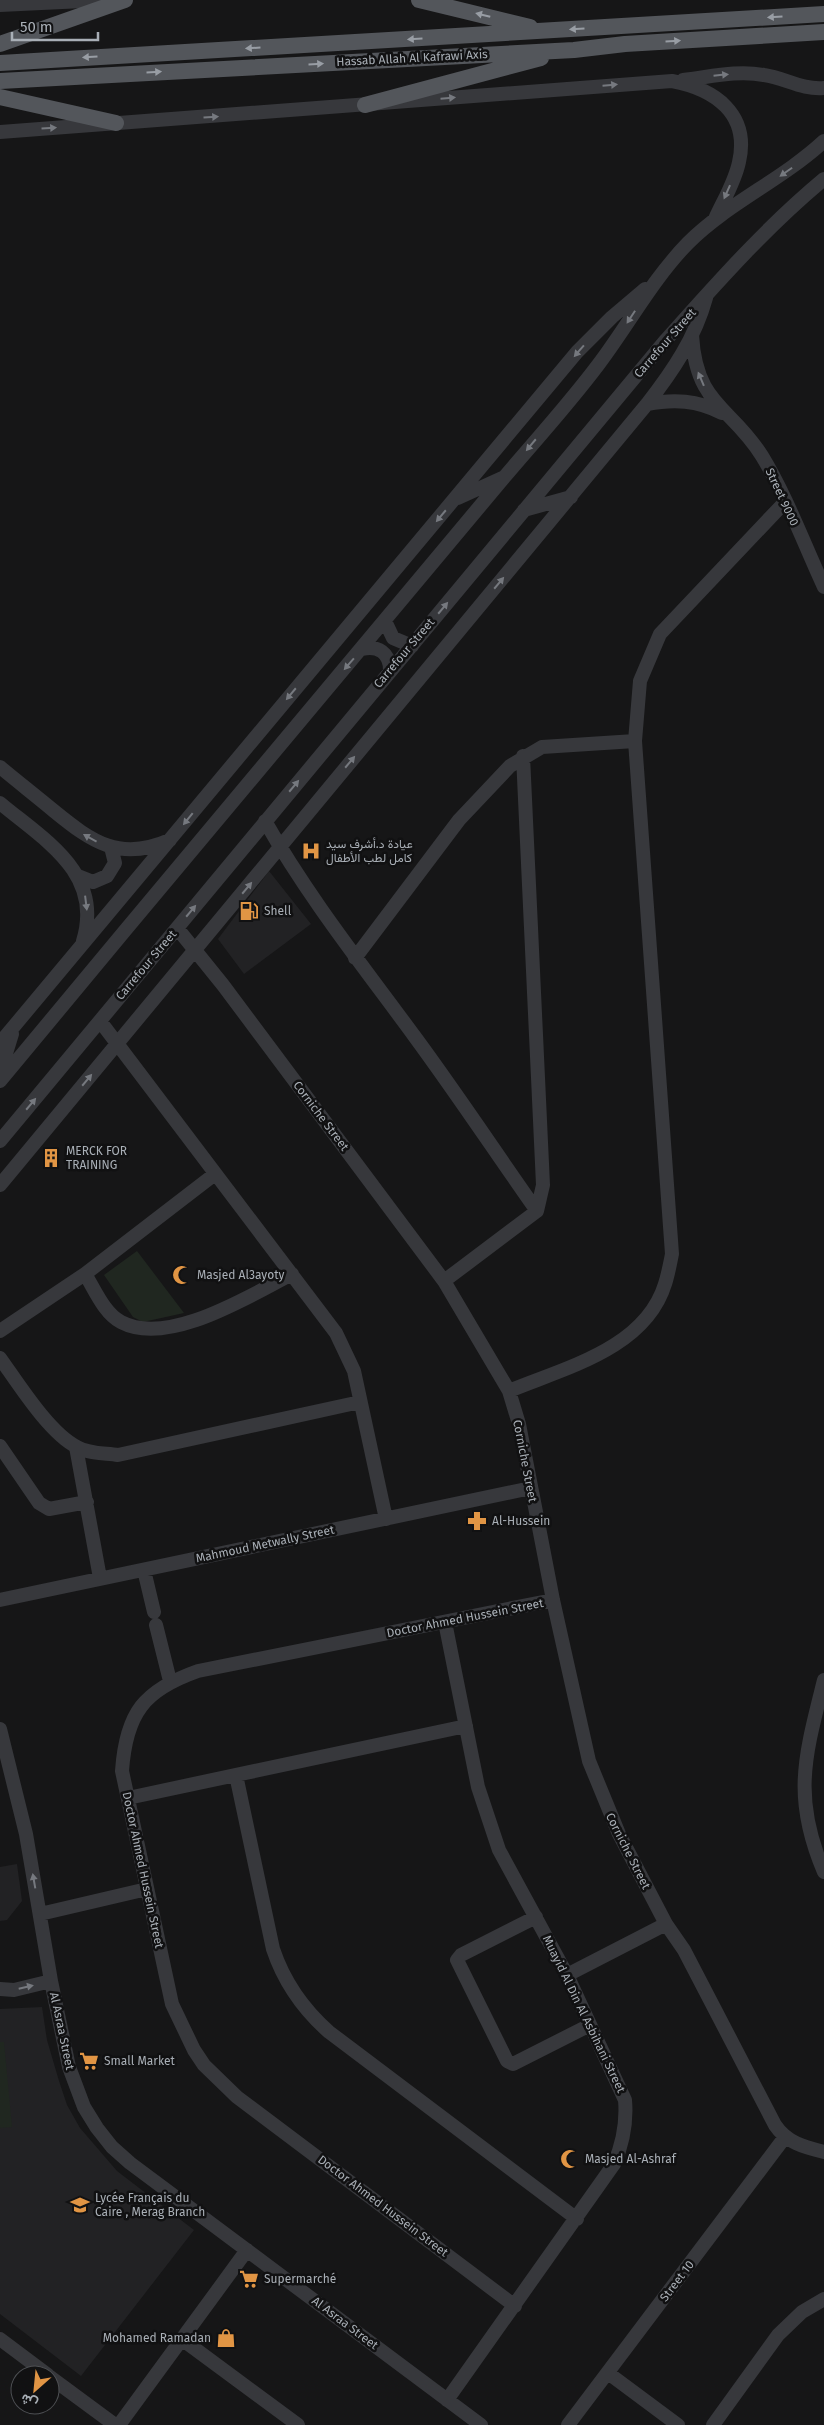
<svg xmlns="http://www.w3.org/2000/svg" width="824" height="2425" font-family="'Fira Sans',Vazirmatn,sans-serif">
  <rect width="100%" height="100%" fill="#161617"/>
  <path fill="#222224" d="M 269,871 L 311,924 L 244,974 L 218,939 Z
    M 17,1864 L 22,1901 L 7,1920 L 0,1921 L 0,1867 Z
    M 42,2007 L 47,2040 L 59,2081 L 67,2105 L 80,2128 L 117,2171 L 194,2230 L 81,2376 L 0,2314 L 0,2009 Z"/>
  <path fill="#202720" d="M 137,1251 L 184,1313 L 143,1322 L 133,1317 L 104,1275 Z
    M 0,2042 L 4,2042 L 12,2127 L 0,2128 Z"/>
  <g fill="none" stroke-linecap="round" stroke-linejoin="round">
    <path stroke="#37383c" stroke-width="14" d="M 0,5 L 104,0
      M 683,80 C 710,77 737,70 764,75 C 785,78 802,90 824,88
      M 0,132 L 672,81 C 715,89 750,114 739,162 C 735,182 723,201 715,219
      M 692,335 C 696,406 731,406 762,456 C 787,497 804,544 824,587
      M 647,404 C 674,399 697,400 722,413
      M 458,498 L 502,478
      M 524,510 L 571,497
      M 385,621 L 393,638 L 412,646
      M 362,649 C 378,645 390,653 390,670
      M 0,767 C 18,782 36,796 54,811 C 92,842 120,862 170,840
      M 0,803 C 44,840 104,873 83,941
      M 265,821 C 308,897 363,966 415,1037 C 457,1094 496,1153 537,1211
      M 78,876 L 93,882 L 107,876 L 115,863 L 111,847
      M 177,928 L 223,985 L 444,1281 L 509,1391 L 519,1424 L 553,1600 L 589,1761 L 619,1834 L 666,1924 L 684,1950 L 775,2125 C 787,2143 804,2147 824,2152
      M 355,958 L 459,820 L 510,766 L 542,747 L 635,741
      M 100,1021 L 336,1333 L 354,1371 L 386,1519
      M 0,1043 L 577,352 L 612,317 L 645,289
      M 0,1073 L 12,1034
      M 0,1081 C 166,880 335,681 501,481 C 534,442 568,405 598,365 C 629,324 652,280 688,243 C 728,203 782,180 824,141
      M 0,1141 L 665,341 C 716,284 765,228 824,179
      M 0,1185 L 647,404 C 673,371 695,338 706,298
      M 85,1274 C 95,1290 104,1313 121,1322 C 168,1347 249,1296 292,1274
      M 444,1281 L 537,1211 L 543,1185 L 523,756
      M 0,1331 L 85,1274 L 215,1174
      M 0,1358 C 18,1383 49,1433 77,1447 C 89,1454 105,1453 118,1455 L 360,1402
      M 509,1391 C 564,1368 645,1349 665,1284 C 668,1275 670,1264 672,1254 L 635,741 L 640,681 L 660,634 L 785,502
      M 0,1446 L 39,1503 L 49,1509 L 87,1502
      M 76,1447 L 100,1578
      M 144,1570 L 154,1612
      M 0,1600 L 531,1488
      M 445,1622 L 478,1787 L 499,1850 L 567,1975 L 625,2100 C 627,2123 623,2143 614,2164 L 447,2400
      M 156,1625 L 170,1681
      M 824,1680 C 805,1756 792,1797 824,1872
      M 0,1729 L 26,1834 L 51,1981 L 69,2067 L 84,2107 L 97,2128 L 112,2147 L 130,2163 L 481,2425
      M 236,1775 L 273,1949 C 284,1982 303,2009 329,2032 L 577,2219
      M 128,1798 L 466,1726
      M 40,1914 L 147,1889
      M 536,1917 L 461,1955 L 457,1960 L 507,2061 L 513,2064 L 590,2025
      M 567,1975 L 666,1924
      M 0,1989 L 14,1990 L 51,1981
      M 515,2306 L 237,2097 L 204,2065 L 194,2050 L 172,2004 L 122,1771 C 126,1713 144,1690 198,1671 L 553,1600
      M 0,2339 L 48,2375
      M 183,2340 L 298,2425
      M 608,2373 L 678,2425
      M 50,2377 L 115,2425
      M 119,2425 L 247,2250
      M 568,2425 L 785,2137
      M 713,2425 L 778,2335 L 802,2312 L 824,2299"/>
    <path stroke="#53565b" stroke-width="16" d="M 419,0 L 530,27
      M 0,44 L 125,0
      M 0,63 L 824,14
      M 0,81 L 574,50 L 625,44 L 824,32
      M 0,97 L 116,123
      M 365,105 L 541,58"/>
  </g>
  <defs><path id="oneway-solid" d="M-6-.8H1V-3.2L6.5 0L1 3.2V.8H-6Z" transform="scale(1.25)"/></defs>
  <g fill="#989da4">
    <use href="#oneway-solid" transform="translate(483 15) rotate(-166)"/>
    <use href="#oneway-solid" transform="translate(775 17) rotate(177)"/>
    <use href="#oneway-solid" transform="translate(577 29) rotate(176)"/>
    <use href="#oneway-solid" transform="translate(415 39) rotate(177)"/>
    <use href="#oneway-solid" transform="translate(673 41) rotate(-4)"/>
    <use href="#oneway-solid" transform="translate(253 48) rotate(177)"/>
    <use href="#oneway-solid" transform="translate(90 57) rotate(177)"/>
    <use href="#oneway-solid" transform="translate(316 64) rotate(-3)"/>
    <use href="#oneway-solid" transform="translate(154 72) rotate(-3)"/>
  </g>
  <g fill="#76797f">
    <use href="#oneway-solid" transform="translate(721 75) rotate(-6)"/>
    <use href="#oneway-solid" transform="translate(610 85) rotate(-5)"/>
    <use href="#oneway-solid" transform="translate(448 98) rotate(-5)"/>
    <use href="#oneway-solid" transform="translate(211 117) rotate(-4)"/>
    <use href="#oneway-solid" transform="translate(49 128) rotate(-4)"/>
    <use href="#oneway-solid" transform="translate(786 172) rotate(145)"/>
    <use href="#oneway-solid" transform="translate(727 192) rotate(114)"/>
    <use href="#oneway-solid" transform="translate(631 317) rotate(123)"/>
    <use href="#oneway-solid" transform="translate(579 351) rotate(131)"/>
    <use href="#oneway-solid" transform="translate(701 379) rotate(-113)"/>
    <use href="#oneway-solid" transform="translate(531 445) rotate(130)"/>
    <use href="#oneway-solid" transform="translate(441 516) rotate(130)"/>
    <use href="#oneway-solid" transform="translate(499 583) rotate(-50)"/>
    <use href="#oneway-solid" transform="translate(443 608) rotate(-50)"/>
    <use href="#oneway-solid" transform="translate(349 664) rotate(131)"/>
    <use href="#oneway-solid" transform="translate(291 694) rotate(130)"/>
    <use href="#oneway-solid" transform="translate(350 762) rotate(-50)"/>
    <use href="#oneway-solid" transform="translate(294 786) rotate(-50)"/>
    <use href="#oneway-solid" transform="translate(188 819) rotate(129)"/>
    <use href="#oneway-solid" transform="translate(90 838) rotate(-151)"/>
    <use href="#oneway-solid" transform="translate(247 888) rotate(-50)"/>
    <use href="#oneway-solid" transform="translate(86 903) rotate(83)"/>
    <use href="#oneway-solid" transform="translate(191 911) rotate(-50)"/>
    <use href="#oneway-solid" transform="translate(87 1080) rotate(-50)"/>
    <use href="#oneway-solid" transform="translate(31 1104) rotate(-50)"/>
    <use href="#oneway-solid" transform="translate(34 1881) rotate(-100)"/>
    <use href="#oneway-solid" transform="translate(26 1987) rotate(-13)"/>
  </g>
  <defs>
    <g id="hospital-bare" transform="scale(1.5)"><path d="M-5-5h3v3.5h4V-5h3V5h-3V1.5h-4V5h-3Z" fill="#e19544" stroke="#111112" stroke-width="2.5" paint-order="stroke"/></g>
    <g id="fuel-bare" transform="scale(1.5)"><path d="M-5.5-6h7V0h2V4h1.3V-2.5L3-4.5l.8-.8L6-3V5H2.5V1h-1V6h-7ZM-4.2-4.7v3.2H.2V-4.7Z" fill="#e19544" stroke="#111112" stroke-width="2.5" paint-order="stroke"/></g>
    <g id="building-bare" transform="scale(1.5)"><path d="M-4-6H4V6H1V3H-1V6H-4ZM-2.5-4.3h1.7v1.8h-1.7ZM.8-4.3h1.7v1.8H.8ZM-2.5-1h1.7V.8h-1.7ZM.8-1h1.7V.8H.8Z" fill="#e19544" stroke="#111112" stroke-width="2.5" paint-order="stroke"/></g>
    <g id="mosque-bare" transform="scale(1.5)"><path d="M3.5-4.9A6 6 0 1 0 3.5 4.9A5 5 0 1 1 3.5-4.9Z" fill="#e19544" stroke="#111112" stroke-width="2.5" paint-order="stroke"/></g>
    <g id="pharmacy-bare" transform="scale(1.5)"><path d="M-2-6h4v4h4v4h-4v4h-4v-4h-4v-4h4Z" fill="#e19544" stroke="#111112" stroke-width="2.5" paint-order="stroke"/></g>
    <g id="supermarket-bare" transform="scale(1.5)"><path d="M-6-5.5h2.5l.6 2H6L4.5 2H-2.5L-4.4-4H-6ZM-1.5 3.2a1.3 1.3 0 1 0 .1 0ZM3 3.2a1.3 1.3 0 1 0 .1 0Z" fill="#e19544" stroke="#111112" stroke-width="2.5" paint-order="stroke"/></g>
    <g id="school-bare" transform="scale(1.5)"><path d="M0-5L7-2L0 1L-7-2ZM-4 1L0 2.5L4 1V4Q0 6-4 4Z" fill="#e19544" stroke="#111112" stroke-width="2.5" paint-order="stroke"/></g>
    <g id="shop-bare" transform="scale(1.5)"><path d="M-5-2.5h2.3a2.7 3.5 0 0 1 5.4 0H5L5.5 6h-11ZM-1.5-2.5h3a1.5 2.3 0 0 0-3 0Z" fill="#e19544" stroke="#111112" stroke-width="2.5" paint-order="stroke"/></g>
  </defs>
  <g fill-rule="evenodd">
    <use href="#hospital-bare" x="311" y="851"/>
    <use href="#fuel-bare" x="249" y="911"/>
    <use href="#building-bare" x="51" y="1158"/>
    <use href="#mosque-bare" x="182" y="1275"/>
    <use href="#pharmacy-bare" x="477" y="1521"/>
    <use href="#supermarket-bare" x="89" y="2061"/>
    <use href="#mosque-bare" x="570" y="2159"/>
    <use href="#school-bare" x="80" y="2205"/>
    <use href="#supermarket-bare" x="249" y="2279"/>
    <use href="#shop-bare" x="226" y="2338"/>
  </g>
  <g text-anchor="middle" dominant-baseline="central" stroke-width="5" stroke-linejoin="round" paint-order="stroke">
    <g font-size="12" fill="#a9afb6" stroke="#111112">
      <text transform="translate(412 58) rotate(-3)">Hassab Allah Al Kafrawi Axis</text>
      <text transform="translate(665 343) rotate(-49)">Carrefour Street</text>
      <text transform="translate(782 497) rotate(65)">Street 9000</text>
      <text transform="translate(404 653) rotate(-50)">Carrefour Street</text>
      <text transform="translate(146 965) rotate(-50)">Carrefour Street</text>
      <text transform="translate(321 1116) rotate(53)">Corniche Street</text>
      <text transform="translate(525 1461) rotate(79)">Corniche Street</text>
      <text transform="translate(265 1544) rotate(-12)">Mahmoud Metwally Street</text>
      <text transform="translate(465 1618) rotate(-11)">Doctor Ahmed Hussein Street</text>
      <text transform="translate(628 1851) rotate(63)">Corniche Street</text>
      <text transform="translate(143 1870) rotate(78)">Doctor Ahmed Hussein Street</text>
      <text transform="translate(584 2014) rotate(64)">Muayid Al Din Al Asbihani Street</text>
      <text transform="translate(62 2031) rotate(78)">Al Asraa Street</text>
      <text transform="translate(383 2206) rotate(37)">Doctor Ahmed Hussein Street</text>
      <text transform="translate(677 2281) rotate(-53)">Street 10</text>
      <text transform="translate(345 2323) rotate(37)">Al Asraa Street</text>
    </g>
    <g font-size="12" fill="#a9afb6" stroke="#111112" text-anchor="start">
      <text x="326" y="844">عيادة د.أشرف سيد<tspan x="326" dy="14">كامل لطب الأطفال</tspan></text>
      <text x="264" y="911">Shell</text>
      <text x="66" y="1151">MERCK FOR<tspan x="66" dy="14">TRAINING</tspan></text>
      <text x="197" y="1275">Masjed Al3ayoty</text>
      <text x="492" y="1521">Al-Hussein</text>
      <text x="104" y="2061">Small Market</text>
      <text x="585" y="2159">Masjed Al-Ashraf</text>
      <text x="95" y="2198">Lycée Français du<tspan x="95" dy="14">Caire , Merag Branch</tspan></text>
      <text x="264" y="2279">Supermarché</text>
      <text x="211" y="2338" text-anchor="end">Mohamed Ramadan</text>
    </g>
  </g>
  <g transform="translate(35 2390) rotate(207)"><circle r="24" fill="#111112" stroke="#4e5054"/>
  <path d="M0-4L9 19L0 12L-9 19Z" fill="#e19544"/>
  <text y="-8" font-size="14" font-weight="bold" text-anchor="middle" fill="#a9afb6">ش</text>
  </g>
  <path d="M12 32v8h86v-8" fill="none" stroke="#a9afb6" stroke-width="2.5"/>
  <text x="20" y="32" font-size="15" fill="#a9afb6" stroke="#111112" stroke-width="4" paint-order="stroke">50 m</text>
</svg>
